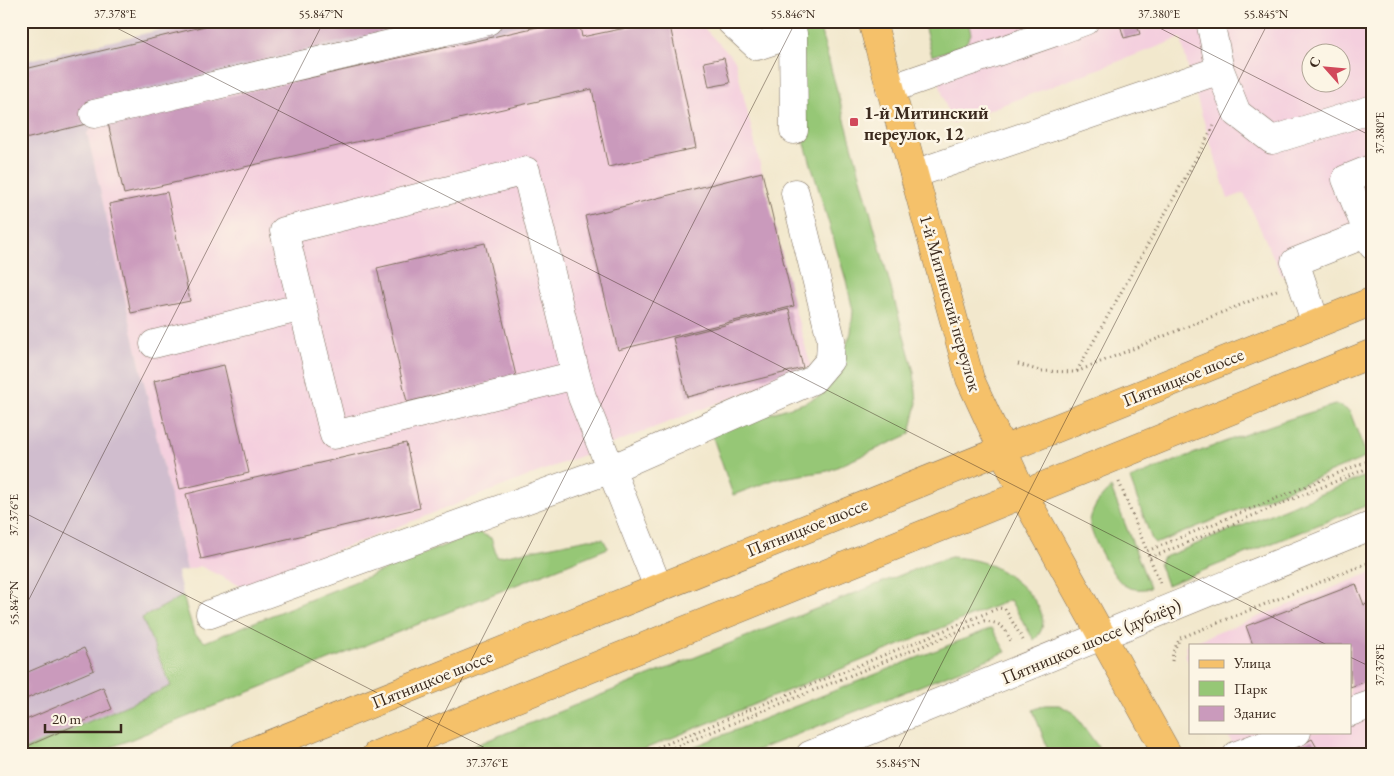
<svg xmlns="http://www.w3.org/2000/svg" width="1394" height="776" font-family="'EB Garamond',serif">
  <rect width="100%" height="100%" fill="#fcf5e5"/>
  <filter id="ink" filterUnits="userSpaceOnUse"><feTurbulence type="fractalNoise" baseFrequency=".02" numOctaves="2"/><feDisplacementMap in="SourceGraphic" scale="10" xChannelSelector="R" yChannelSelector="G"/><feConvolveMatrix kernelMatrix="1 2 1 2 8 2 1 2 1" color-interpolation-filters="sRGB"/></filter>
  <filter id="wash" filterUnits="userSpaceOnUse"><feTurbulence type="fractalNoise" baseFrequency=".0096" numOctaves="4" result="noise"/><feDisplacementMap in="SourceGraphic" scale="20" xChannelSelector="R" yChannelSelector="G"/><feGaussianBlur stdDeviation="1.12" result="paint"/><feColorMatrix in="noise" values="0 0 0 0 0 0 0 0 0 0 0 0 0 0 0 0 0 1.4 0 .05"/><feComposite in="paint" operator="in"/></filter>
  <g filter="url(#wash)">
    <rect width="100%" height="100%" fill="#f2e8cd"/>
    <path fill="#f4cfde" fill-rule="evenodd" d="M 541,21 L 697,21 L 735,60 L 794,306 L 811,367 L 242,587 L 200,566 L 187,570 L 87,133 L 100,120 Z
      M 922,21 L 1373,21 L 1373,242 L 1282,276 L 1244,193 L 1228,199 L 1191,80 L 1181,38 L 951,124 ZM 1312,52 L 1342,52 L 1342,82 L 1312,82 Z
      M 1373,572 L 1373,755 L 1238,755 L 1226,732 L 1350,732 L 1350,645 L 1190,645 L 1190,665 L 1186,657 L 1186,645 Z"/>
    <path fill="#d0bdce" d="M 199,21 L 541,21 L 100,120 L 87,133 L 187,570 L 177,572 L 183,596 L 142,618 L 171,686 L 21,751 L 21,62 Z"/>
    <path fill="#96c776" stroke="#68784a" d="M 801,21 L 818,21 L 914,372 L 917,403 L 910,434 L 828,471 L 776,479 L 733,495 L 711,432 L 804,403 L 821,395 L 835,374 L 851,333 L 853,311 L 846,280 L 801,131 Z
      M 923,21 L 968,21 L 971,34 L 965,45 L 932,56 Z
      M 1335,405 L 1341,406 L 1350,412 L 1367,457 L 1160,542 L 1155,543 L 1152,540 L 1130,479 C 1197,452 1265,425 1335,405 Z
      M 1373,473 L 1373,503 L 1167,585 L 1159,563 L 1162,558 Z
      M 1111,488 L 1150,588 C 1141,590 1132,590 1124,585 C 1113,578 1088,533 1090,520 C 1093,507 1101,496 1111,488 Z
      M 478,532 L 491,538 L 497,557 L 588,539 L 603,539 L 608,548 L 92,755 L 21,755 L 21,751 L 171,686 L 142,618 L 183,596 L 194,633 L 205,642 Z
      M 951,557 C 965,558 979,560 992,566 C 1016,577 1062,615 1034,640 L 1010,600 L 630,755 L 451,755 L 928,564 Z
      M 992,628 L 1006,652 L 745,755 L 673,755 Z
      M 1045,705 L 1059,705 L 1073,712 L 1104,755 L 1050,755 L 1033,710 Z"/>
    <g id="blocks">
      <path fill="#ca9abc" d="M 226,21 L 423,22 L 85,102 L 90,123 L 21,140 L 21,70 Z
        M 564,21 L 579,21 L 582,37 L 659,21 L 669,21 L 696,148 L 608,167 L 592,89 L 124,194 L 108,123 Z
        M 1119,21 L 1136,21 L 1140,34 L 1124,38 Z
        M 724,58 L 730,83 L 709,87 L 704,62 Z
        M 762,172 L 794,306 L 618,350 L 585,216 Z
        M 1373,190 L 1373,201 L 1364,193 Z
        M 167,192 L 190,301 L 131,313 L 109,204 Z
        M 485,243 L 516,376 L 407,402 L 377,268 Z
        M 789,309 L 803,368 L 687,397 L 673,338 Z
        M 224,365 L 249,473 L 180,489 L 154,381 Z
        M 406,443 L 420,508 L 201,559 L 186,494 Z
        M 1356,584 L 1364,605 L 1373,602 L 1373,679 L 1350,687 L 1350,645 L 1253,645 L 1246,626 Z
        M 84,648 L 94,670 L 21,701 L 21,675 Z
        M 103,687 L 112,709 L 21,749 L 21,722 Z
        M 1312,739 L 1321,755 L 1284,755 Z
        M 986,749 L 989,755 L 972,755 Z"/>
    </g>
  </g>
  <g filter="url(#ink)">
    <use href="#blocks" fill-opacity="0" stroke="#7b6c5b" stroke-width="1"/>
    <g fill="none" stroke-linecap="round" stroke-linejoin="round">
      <g stroke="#7b6c5b" stroke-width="29">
        <path id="minor" d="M 730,21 L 757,46 L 793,34
          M 790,21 L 793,34 L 794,130
          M 1210,21 L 1220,70 L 1237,113 L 1272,140 L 1373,109
          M 1055,32 L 1085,21
          M 890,89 L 1055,32 L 1053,21
          M 94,114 L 488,21
          M 1373,168 L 1346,179 L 1373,246
          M 914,174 L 1220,70
          M 1316,324 L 1295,262 L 1373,231
          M 154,344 L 303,307
          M 576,375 L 334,435 L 284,231 L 526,171 L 576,375 L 582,397 L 658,587
          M 210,614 L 611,469 L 813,380 L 830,360 L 831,339 L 795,193
          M 1350,712 L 1373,704
          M 810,755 C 998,680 1185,601 1373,525
          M 1237,755 L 1297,732"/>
      </g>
      <g stroke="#7b6c5b" stroke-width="29">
        <path id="major" d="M 872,21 L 970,379 L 1023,494 L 1168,755
          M 243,755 L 1373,301
          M 376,755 L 1373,353"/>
      </g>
      <path stroke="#7b6c5b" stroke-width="3" stroke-dasharray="1 4" stroke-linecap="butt" d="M 1018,364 L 1040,371 L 1076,372 L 1277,290
        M 1077,371 L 1214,126
        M 1119,482 L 1147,551
        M 1150,558 L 1373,466
        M 1160,583 L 1147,551 L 1373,459
        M 1172,661 L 1173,652 L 1180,638 L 1373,561
        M 639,755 L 999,608 L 1005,609 L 1023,640
        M 655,755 L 984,621 C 1003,623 1005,628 1012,644"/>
      <use href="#minor" stroke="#fff" stroke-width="28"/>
      <use href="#major" stroke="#f5c16b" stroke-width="28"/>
    </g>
  </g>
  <path fill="none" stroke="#3b2a1e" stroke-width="1" stroke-opacity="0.45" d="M 103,21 L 1327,645M 1146,21 L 1373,137M 21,511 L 499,755M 21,615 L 324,21M 1350,657 L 1373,668M 423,755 L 796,21M 895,755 L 1269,21M 1368,755 L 1373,745"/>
  <rect fill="#d1495b" stroke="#fcf5e5" stroke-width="2" x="849" y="117" width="10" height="10" rx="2.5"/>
  <g text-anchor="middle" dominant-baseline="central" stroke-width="5" stroke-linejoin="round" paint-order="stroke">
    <g font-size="18" font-weight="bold" fill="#3b2a1e" stroke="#fcf5e5" text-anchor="start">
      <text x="864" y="112">1-й Митинский<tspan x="864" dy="21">переулок, 12</tspan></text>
    </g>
    <g font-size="18" fill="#3b2a1e" stroke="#fcf5e5">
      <text transform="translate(951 303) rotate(74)">1-й Митинский переулок</text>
      <text transform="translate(1183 377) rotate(-22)">Пятницкое шоссе</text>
      <text transform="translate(807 527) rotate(-22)">Пятницкое шоссе</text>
      <text transform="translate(1091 641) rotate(-23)">Пятницкое шоссе (дублёр)</text>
      <text transform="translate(432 679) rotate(-22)">Пятницкое шоссе</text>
    </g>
  </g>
  <rect width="1394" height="776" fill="none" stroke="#fcf5e5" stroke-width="55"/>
  <rect x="1189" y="644" width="162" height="90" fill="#fcf5e5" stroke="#afa495"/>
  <rect x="1199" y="660" width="25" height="8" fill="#f5c16b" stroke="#afa495"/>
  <text x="1234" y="668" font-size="15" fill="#3b2a1e">Улица</text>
  <rect x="1199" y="681" width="25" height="15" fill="#96c776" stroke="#afa495"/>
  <text x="1234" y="694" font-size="15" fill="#3b2a1e">Парк</text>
  <rect x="1199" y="706" width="25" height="15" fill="#ca9abc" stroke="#afa495"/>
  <text x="1234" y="718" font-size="15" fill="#3b2a1e">Здание</text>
  <g transform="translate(1326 68) rotate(297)"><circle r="24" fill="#fcf5e5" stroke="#afa495"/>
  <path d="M0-4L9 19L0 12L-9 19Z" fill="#d1495b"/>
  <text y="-8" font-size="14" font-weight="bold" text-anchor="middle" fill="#3b2a1e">С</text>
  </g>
  <path d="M45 724v8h76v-8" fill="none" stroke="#3b2a1e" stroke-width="2.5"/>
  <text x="52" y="724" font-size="15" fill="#3b2a1e" stroke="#fcf5e5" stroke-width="4" paint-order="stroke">20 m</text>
  <rect x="28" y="28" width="1338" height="720" fill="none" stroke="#3b2a1e" stroke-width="2"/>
  <g font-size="12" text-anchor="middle" fill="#3b2a1e">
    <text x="115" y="18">37.378°E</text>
    <text x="321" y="18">55.847°N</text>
    <text x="793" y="18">55.846°N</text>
    <text x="1159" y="18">37.380°E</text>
    <text x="1266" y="18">55.845°N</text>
    <text transform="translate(1380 133) rotate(-90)" y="4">37.380°E</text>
    <text transform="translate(14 515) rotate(-90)" y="4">37.376°E</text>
    <text transform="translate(14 603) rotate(-90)" y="4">55.847°N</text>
    <text transform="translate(1380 665) rotate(-90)" y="4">37.378°E</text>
    <text x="487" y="767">37.376°E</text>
    <text x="898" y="767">55.845°N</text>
  </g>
</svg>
